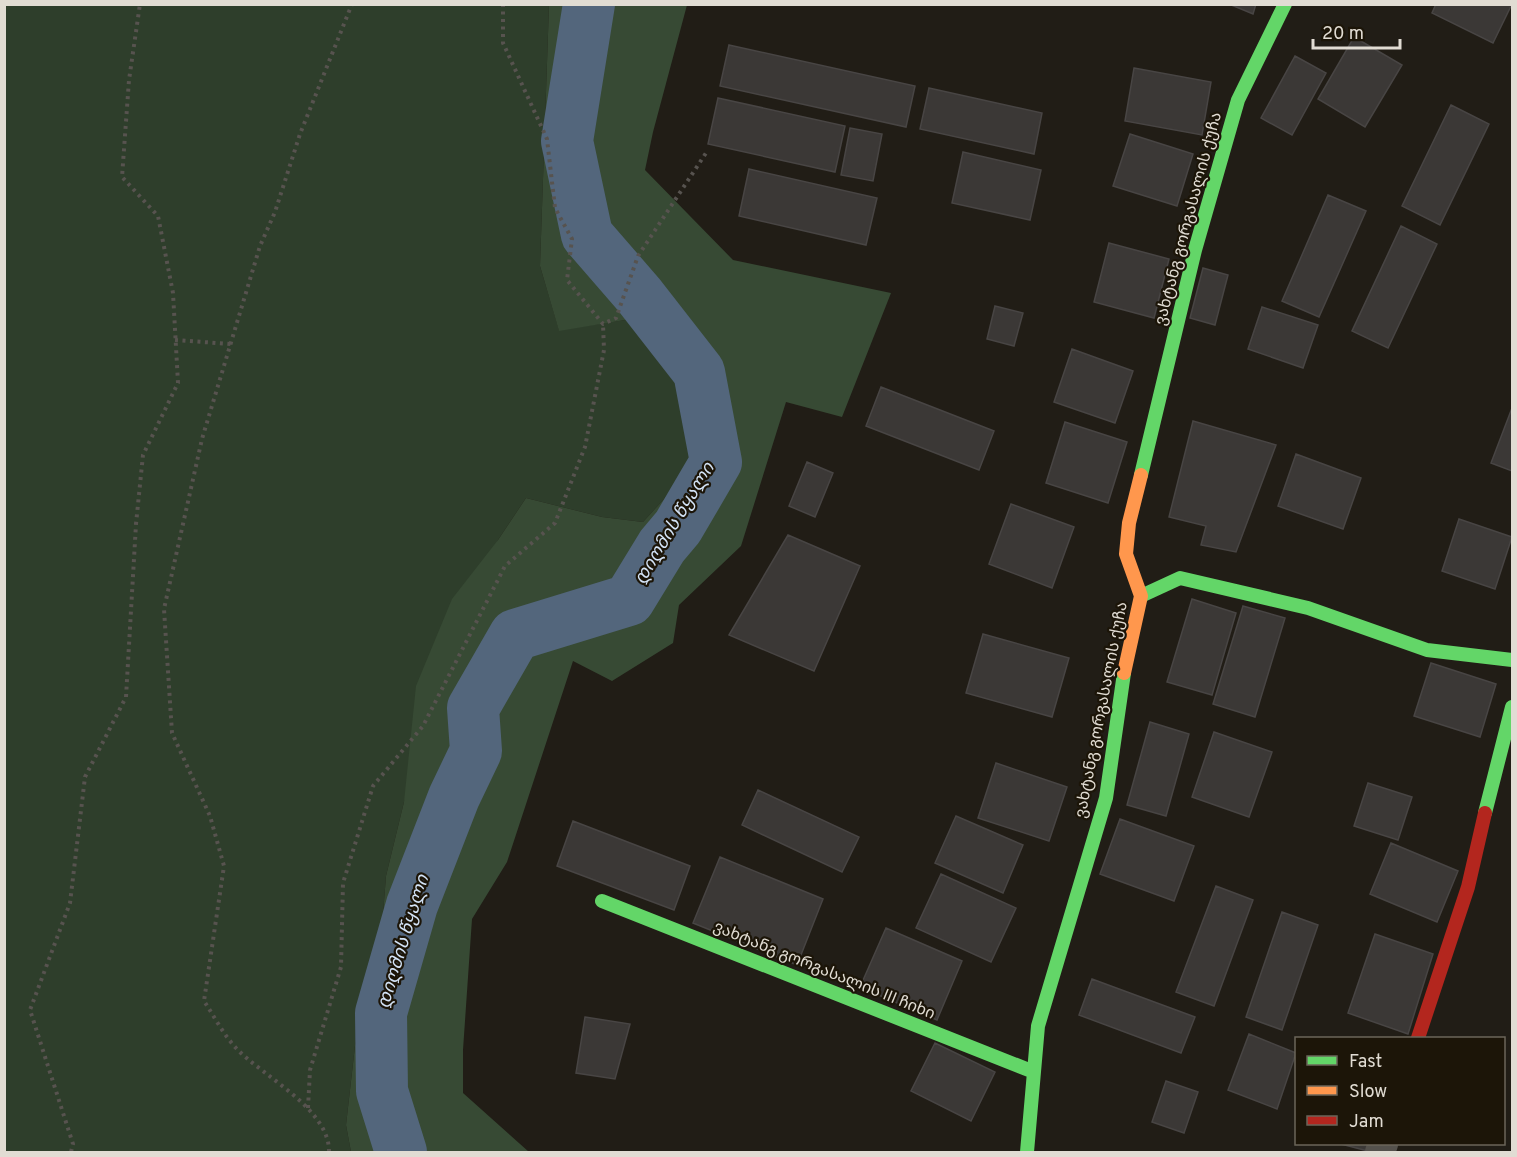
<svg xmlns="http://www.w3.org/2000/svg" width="1517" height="1157" font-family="Overpass,'Noto Sans Georgian',sans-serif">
  <rect width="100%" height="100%" fill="#211d16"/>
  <path fill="#2e3e2b" d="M 5,5 L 549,5 L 540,266 L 559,330 L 625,320 L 651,287 L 692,323 L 694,466 L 643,522 L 602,517 L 526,498 L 498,540 L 404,802 L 386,876 L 382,927 L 355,1046 L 346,1125 L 351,1152 L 5,1152 Z"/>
  <path fill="#374a34" d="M 549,5 L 687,5 L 653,132 L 645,170 L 733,260 L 891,293 L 842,417 L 786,402 L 741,546 L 679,605 L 673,643 L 612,681 L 573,661 L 507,862 L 472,919 L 463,1050 L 463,1093 L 529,1152 L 351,1152 L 346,1125 L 355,1046 L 382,927 L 386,876 L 404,802 L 416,686 L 452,599 L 498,540 L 526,498 L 602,517 L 643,522 L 694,466 L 692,323 L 651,288 L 625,320 L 559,331 L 540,266 Z"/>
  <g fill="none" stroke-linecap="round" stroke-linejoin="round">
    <path stroke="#53667c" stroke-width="52" d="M 401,1152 L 382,1091 L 381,1013 L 412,905 L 454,797 L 476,751 L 473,708 L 515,635 L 629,600 L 662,546 L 678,527 L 716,462 L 699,372 L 639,295 L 587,235 L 567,141 L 589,4"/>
  </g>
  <path fill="#3b3836" stroke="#484544" stroke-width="1.5" d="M 1229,4 L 1256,4 L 1253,14 Z
    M 1436,4 L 1512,4 L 1493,43 L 1432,13 Z
    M 1354,37 L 1402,65 L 1365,127 L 1318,99 Z
    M 729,45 L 915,86 L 906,127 L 720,86 Z
    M 1295,56 L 1326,73 L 1292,135 L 1261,118 Z
    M 1134,68 L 1211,82 L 1202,135 L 1125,121 Z
    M 929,88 L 1042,113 L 1034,154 L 920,129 Z
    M 718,98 L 845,126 L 835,172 L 708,144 Z
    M 1451,105 L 1489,124 L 1440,225 L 1402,206 Z
    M 850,128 L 882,134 L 873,181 L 841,175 Z
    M 1130,134 L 1193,154 L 1177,206 L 1113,186 Z
    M 963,152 L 1041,170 L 1030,220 L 952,203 Z
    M 749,169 L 877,198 L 866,245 L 739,216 Z
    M 1328,195 L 1366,211 L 1319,317 L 1282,301 Z
    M 1401,226 L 1437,244 L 1388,348 L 1352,331 Z
    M 1109,243 L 1169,259 L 1154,318 L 1094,302 Z
    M 1203,268 L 1228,275 L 1215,325 L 1190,318 Z
    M 995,306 L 1023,313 L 1014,346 L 987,339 Z
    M 1262,307 L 1318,325 L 1303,368 L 1248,349 Z
    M 1072,349 L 1133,371 L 1115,423 L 1054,402 Z
    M 881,387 L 994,431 L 979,470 L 866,426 Z
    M 1512,408 L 1512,471 L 1491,463 Z
    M 1193,421 L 1276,445 L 1236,552 L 1201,545 L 1206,526 L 1169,517 Z
    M 1065,422 L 1127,442 L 1108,503 L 1046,483 Z
    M 1296,454 L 1361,478 L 1343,529 L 1278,506 Z
    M 807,462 L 833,473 L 815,517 L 789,506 Z
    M 1011,504 L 1074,527 L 1052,588 L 989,564 Z
    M 1459,519 L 1512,537 L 1495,589 L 1442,571 Z
    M 788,535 L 860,566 L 814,671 L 729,635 Z
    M 1192,599 L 1236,613 L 1212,695 L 1167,682 Z
    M 1243,606 L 1285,618 L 1255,717 L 1213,704 Z
    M 983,634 L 1069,658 L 1052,717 L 966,693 Z
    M 1431,663 L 1496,684 L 1480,737 L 1414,716 Z
    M 1150,722 L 1189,734 L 1166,816 L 1127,805 Z
    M 1214,732 L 1272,752 L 1249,817 L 1192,797 Z
    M 996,763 L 1067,787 L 1049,841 L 978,818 Z
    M 1368,783 L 1412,797 L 1398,840 L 1354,826 Z
    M 758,790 L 859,837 L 842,872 L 742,825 Z
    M 956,816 L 1023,845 L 1003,893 L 935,863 Z
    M 1120,819 L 1194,846 L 1174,901 L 1100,874 Z
    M 573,821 L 690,866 L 674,910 L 557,866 Z
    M 1391,843 L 1458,871 L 1437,922 L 1370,894 Z
    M 720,857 L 823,899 L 797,965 L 693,923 Z
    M 941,874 L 1016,908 L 991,962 L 916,928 Z
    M 1216,886 L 1253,900 L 1214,1006 L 1176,992 Z
    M 1282,912 L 1318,925 L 1282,1030 L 1246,1017 Z
    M 886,928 L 962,961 L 937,1020 L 860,987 Z
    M 1375,934 L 1433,954 L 1408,1034 L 1348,1013 Z
    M 1092,979 L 1195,1017 L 1181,1053 L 1079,1015 Z
    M 585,1017 L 630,1024 L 615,1079 L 576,1073 Z
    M 1249,1034 L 1296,1053 L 1277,1109 L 1228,1090 Z
    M 935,1043 L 995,1072 L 971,1121 L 911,1091 Z
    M 1166,1081 L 1198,1092 L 1184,1133 L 1152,1122 Z
    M 1341,1144 L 1371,1144 L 1368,1151 Z"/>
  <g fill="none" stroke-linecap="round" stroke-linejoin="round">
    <path stroke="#57534f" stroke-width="4" stroke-dasharray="3 4.5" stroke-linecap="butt" d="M 503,4 L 503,43 L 547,139 L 555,208 L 572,239 L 567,280 L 603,324 L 616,318 L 638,256 L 706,153
      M 175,340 L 231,344
      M 308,1108 L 310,1070 L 341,967 L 343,883 L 373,786 L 423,726 L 505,566 L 555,523 L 585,447 L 604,350 L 603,324
      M 71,1152 L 73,1144 L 30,1010 L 70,903 L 85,777 L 126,697 L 136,524 L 143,455 L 178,383 L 173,293 L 158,216 L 122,177 L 129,80 L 140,4
      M 329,1152 C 330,1109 262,1076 236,1048 C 223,1034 214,1016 204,1001 L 224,866 L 210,816 L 172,733 L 164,609 L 202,439 L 260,246 L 275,212 L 300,134 L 352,4"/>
    <path stroke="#54514c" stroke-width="30" d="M 1380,1152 L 1383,1144"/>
    <path stroke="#63d668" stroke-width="14" d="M 1141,475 L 1195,250 L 1238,100 L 1285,4
      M 1141,596 L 1180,578 L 1308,608 L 1427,650 L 1512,660
      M 1485,813 L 1512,707
      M 602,901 L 1034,1072
      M 1027,1152 L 1038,1026 L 1106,798 L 1124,673"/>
    <path stroke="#ff974d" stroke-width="14" d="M 1124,673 L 1141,596 L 1126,554 L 1129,523 L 1141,475"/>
    <path stroke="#b3261e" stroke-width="14" d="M 1418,1038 L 1468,887 L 1485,813"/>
  </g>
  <g text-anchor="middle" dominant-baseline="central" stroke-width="4.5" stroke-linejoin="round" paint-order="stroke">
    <g font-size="16" fill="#e1dcd3" stroke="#1c1508">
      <text transform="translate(1189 219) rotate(-75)">ვახტანგ გორგასალის ქუჩა</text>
      <text transform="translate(1102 710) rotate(-79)">ვახტანგ გორგასალის ქუჩა</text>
      <text transform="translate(824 971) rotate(22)">ვახტანგ გორგასალის III ჩიხი</text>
    </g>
    <g font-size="18" font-style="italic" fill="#d4e4f7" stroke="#1c1508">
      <text transform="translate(675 524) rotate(-59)">დიღმის წყალი</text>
      <text transform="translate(404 942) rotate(-73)">დიღმის წყალი</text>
    </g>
  </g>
  <rect width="1517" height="1157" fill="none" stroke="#e1dcd3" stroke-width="12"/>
  <rect x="1295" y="1037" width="210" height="108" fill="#1c1508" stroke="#6b6559" stroke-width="1.5"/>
  <rect x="1307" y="1056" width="30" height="9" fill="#63d668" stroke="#6b6559" stroke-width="1.5"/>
  <text x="1349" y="1067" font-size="18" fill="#e1dcd3">Fast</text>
  <rect x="1307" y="1086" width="30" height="9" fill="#ff974d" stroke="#6b6559" stroke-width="1.5"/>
  <text x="1349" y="1097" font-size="18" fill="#e1dcd3">Slow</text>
  <rect x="1307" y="1116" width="30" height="9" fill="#b3261e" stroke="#6b6559" stroke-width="1.5"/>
  <text x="1349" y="1127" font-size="18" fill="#e1dcd3">Jam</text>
  <path d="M1313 39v9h87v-9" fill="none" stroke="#e1dcd3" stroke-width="3"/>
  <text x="1322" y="39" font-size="18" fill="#e1dcd3" stroke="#1c1508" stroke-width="4.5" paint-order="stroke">20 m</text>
</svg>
